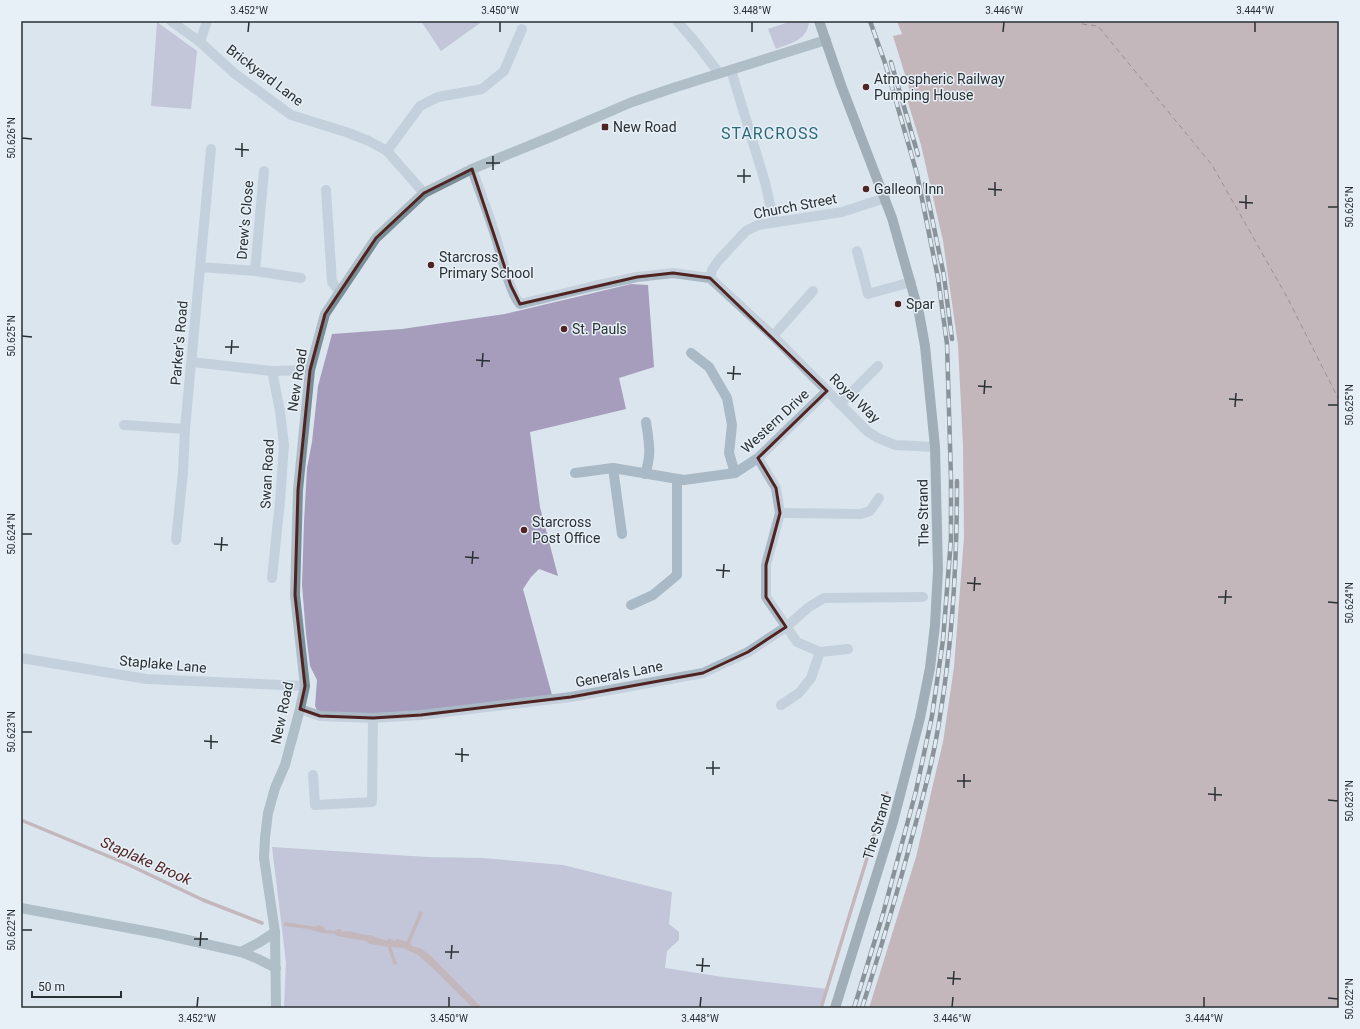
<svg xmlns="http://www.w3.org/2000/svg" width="1360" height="1029" font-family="Roboto,sans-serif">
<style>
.green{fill:#a69dbc}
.water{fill:#a87e7e}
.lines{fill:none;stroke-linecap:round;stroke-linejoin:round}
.stream{stroke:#a87e7e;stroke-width:3.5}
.ferry{stroke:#502422;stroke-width:1;stroke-dasharray:5 4;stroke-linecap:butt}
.street{stroke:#a9b9c5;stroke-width:10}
.secondary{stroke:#7a8e98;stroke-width:10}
.primary{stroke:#5b6c73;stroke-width:10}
.rail-casing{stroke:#283033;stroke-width:4.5}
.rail{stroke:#e7eff7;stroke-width:3;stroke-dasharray:9;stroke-linecap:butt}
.marked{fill:none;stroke:#502422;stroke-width:3;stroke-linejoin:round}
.ticks{fill:none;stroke:#283033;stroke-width:1.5}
.poi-dot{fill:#502422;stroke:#e7eff7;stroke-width:1.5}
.labels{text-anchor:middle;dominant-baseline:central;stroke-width:3;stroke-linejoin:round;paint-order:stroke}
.street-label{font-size:14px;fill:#283033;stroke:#e7eff7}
.poi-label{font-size:14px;fill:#283033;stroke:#e7eff7;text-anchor:start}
.water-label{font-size:15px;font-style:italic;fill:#502422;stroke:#e7eff7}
.quarter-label{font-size:16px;letter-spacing:1px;fill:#2a6879;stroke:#e7eff7}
.neatline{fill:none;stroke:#283033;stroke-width:1.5}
.ticks-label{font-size:10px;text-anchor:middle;fill:#283033}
</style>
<rect width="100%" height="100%" fill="#dbe5ee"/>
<g class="green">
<polygon points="421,21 483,21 441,51"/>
<path d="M792,21H809C808,40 791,43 776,49L768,29Z"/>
<polygon points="157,22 197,51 191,109 151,106"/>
<polygon points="631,284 648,285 654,367 619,378 626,409 530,432 540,507 558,576 539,569 531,577 523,589 552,695 490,706 373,714 318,712 315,706 317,680 310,666 306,634 302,585 304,522 307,468 312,442 318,386 332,334 402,329 505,314"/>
<polygon points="272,847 427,857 483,858 563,865 672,892 669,924 679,932 679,940 667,951 665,968 723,977 828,989 823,1008 284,1008 286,962"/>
</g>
<g class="water">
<polygon points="897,21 1339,21 1339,1008 869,1008 916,857 943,742 954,667 964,537 963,446 958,345 943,241 921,145 906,96 911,94 893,36 902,34"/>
<path d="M284,922L317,927L318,925L324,927L325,930L335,931L338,929H341V932C351,929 361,936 371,935L372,936L387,941L389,938L394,941L397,939L409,942L412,946L420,948L431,956L482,1008H473L435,970L418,955L403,948L390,947L370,944L366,941L337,936L334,933C325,935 316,931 308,929C300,928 292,927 284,926Z"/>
</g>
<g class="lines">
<g class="stream">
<polyline points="21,820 127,864 203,900 262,923"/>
<polyline points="390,943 390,949 395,963"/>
<polyline points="407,945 421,913"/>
<polyline points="821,1008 887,793"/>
</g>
<polyline class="ferry" points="1082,24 1098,26 1212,165 1287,297 1339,400"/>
<g class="street">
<polyline points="171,21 200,42 234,73 291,115 346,132 369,141 387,151 424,193"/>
<polyline points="677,21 696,43 719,73"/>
<polyline points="200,42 207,21"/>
<polyline points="731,70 765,182 774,222"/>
<polyline points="387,151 420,106 438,97 482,89 504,71 522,29"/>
<path d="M472,169C480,192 489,215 496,238C502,256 509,291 520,304L594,286L637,277L673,273L710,278"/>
<polyline points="326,190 332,282 339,291"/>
<polyline points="857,251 868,294 911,282"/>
<polyline points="200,267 255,271 301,278"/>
<polyline points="255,271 264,171"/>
<polyline points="710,278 773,336 867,431 878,438 895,445 935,447"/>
<polyline points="710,278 712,270 718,261 746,231 758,225 842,212 885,198"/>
<polyline points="773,336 813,291"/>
<polyline points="691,353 709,367 727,398 732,425 729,453 735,473"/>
<polyline points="192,362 272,371 310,370"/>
<polyline points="840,404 878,366"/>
<polyline points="124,425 185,429"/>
<polyline points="758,458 776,488 780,513 766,565 766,597 797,642 820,652 811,678 799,693 781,705"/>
<polyline points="613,468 622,534"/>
<polyline points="575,473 613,468 684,480 735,473 758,458 827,391"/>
<path d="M645,474C652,454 649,443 646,422"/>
<polyline points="780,513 861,514 870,511 879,498"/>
<polyline points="176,540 183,472 185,429 211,149"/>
<polyline points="272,578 280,501 284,445 280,411 272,371"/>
<polyline points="631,605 653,595 677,575 677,479"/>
<polyline points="820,652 848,649"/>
<polyline points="21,658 146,679 305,686"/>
<polyline points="300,709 320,716 373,718 421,715 571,697 703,673 748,652 786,627 809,607 824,598 923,597"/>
<polyline points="313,775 315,805 372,802 373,718"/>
</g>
<g class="secondary">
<polyline points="21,908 161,934 241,952 260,942 275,932"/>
<polyline points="241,952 258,959 276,968"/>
<polyline points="276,1008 275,932 264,858 265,838 268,813 275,788 285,765 300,709 305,686 295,595 298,490 310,370 325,314 376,238 424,193 472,169 553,136 632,102 676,87 826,40"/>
</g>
<polyline class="primary" points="819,21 841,85 892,218 919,313 925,346 935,447 938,570 935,625 930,668 920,718 893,822 835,1008"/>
<defs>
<g id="rail">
<polyline points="891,62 918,155"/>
<polyline points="925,184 944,276 952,339"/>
<polyline points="854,1008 883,914 916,791 932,716 943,640 951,539 951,479 947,344 938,278 917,174 885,63 870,21"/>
<path d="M862,1008C880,951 897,894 912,837C923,797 934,757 940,716C953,638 957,560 957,481"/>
</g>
</defs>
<use href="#rail" class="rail-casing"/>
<use href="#rail" class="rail"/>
</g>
<path d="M0 0H1360V1029H0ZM472,169L511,286L520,304L637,277L673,273L710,278L827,391L758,458L776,488L780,513L766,565V597L786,627L748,652L703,673L571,697L421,715L373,718L320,716L300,709L305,686L295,595L298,490L310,370L325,314L376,238L424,193Z" fill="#dbe5ee" fill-opacity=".55" fill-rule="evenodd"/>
<path class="marked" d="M472,169L511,286L520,304L637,277L673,273L710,278L827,391L758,458L776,488L780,513L766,565V597L786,627L748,652L703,673L571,697L421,715L373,718L320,716L300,709L305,686L295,595L298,490L310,370L325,314L376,238L424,193Z"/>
<path class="ticks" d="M248,32L249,22M500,32V22M752,32V22M1003,32L1004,22M1255,32V22M22,138L32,139M235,149L249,150M242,157V143M486,163H500M493,170V156M737,176H751M744,183V169M988,189L1002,190M995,196V182M1239,202L1253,203M1328,207H1338M1246,209V195M22,336L32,337M225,347H239M231,354L232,340M476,360L490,361M482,367L483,353M727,373L741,374M733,380L734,366M978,386L992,387M984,394L985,380M1229,399L1243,400M1328,405H1338M1235,407L1236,393M22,534H32M214,544L228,545M221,551L222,537M465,557L479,558M472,564L473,551M716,570L730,571M723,578L724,564M967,583L981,584M974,591L975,577M1218,597H1232M1328,602L1338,603M1225,604L1226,590M22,732H32M204,741L218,742M211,749V735M455,754L469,755M462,762V748M706,768H720M713,775V761M957,781H971M964,788V774M1208,794L1222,795M1328,800L1338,801M1215,801V787M22,930H32M194,939H208M200,946L201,932M445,952H459M451,959L452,945M696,965L710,966M702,972L703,958M947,978L961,979M953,985L954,971M1328,998L1338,999M197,1007L198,997M449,1007V997M700,1007L701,997M952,1007L953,997M1204,1007V997"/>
<g class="poi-dot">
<circle cx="866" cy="87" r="4"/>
<rect x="601" y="123" width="8" height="8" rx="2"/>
<circle cx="866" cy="189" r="4"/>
<circle cx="431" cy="265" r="4"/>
<circle cx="898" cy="304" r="4"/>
<circle cx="564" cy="329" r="4"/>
<circle cx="524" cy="530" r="4"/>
</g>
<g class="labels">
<g class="street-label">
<text transform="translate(265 75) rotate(37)">Brickyard Lane</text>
<text transform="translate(795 206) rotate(-11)">Church Street</text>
<text transform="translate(245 220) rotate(-85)">Drew's Close</text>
<text transform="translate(179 343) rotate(-85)">Parker's Road</text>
<text transform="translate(297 380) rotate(-81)">New Road</text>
<text transform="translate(855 398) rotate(44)">Royal Way</text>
<text transform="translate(775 421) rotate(-43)">Western Drive</text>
<text transform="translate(267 474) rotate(-87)">Swan Road</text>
<text transform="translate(923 513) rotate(-91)">The Strand</text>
<text transform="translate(163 664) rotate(5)">Staplake Lane</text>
<text transform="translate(619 674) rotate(-11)">Generals Lane</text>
<text transform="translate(282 713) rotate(-78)">New Road</text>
<text transform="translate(877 827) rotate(-73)">The Strand</text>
</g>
<g class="poi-label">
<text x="874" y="79">Atmospheric Railway<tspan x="874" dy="16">Pumping House</tspan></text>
<text x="613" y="127">New Road</text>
<text x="874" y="189">Galleon Inn</text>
<text x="439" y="257">Starcross<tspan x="439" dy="16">Primary School</tspan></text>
<text x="906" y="304">Spar</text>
<text x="572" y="329">St. Pauls</text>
<text x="532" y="522">Starcross<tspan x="532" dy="16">Post Office</tspan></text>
</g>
<g class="water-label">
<text transform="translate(146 861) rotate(24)">Staplake Brook</text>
</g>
<g class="quarter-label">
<text x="770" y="133">STARCROSS</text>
</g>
</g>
<rect width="1360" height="1029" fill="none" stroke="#e7eff7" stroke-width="44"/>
<path d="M32 991v6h89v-6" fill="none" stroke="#283033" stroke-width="2"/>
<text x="38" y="991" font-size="12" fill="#283033" stroke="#e7eff7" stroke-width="3" paint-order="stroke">50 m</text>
<rect x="22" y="22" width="1316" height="985" class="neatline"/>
<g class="ticks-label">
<text x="249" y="14">3.452°W</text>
<text x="500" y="14">3.450°W</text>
<text x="752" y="14">3.448°W</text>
<text x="1004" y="14">3.446°W</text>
<text x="1255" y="14">3.444°W</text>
<text transform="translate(11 138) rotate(-90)" y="4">50.626°N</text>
<text transform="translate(1349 207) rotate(-90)" y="4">50.626°N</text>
<text transform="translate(11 336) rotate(-90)" y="4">50.625°N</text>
<text transform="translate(1349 405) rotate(-90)" y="4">50.625°N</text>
<text transform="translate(11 534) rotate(-90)" y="4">50.624°N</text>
<text transform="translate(1349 603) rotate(-90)" y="4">50.624°N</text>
<text transform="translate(11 732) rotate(-90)" y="4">50.623°N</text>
<text transform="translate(1349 801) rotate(-90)" y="4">50.623°N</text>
<text transform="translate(11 930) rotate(-90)" y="4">50.622°N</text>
<text transform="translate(1349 999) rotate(-90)" y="4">50.622°N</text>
<text x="197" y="1022">3.452°W</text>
<text x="449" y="1022">3.450°W</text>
<text x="700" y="1022">3.448°W</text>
<text x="952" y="1022">3.446°W</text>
<text x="1204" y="1022">3.444°W</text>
</g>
</svg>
